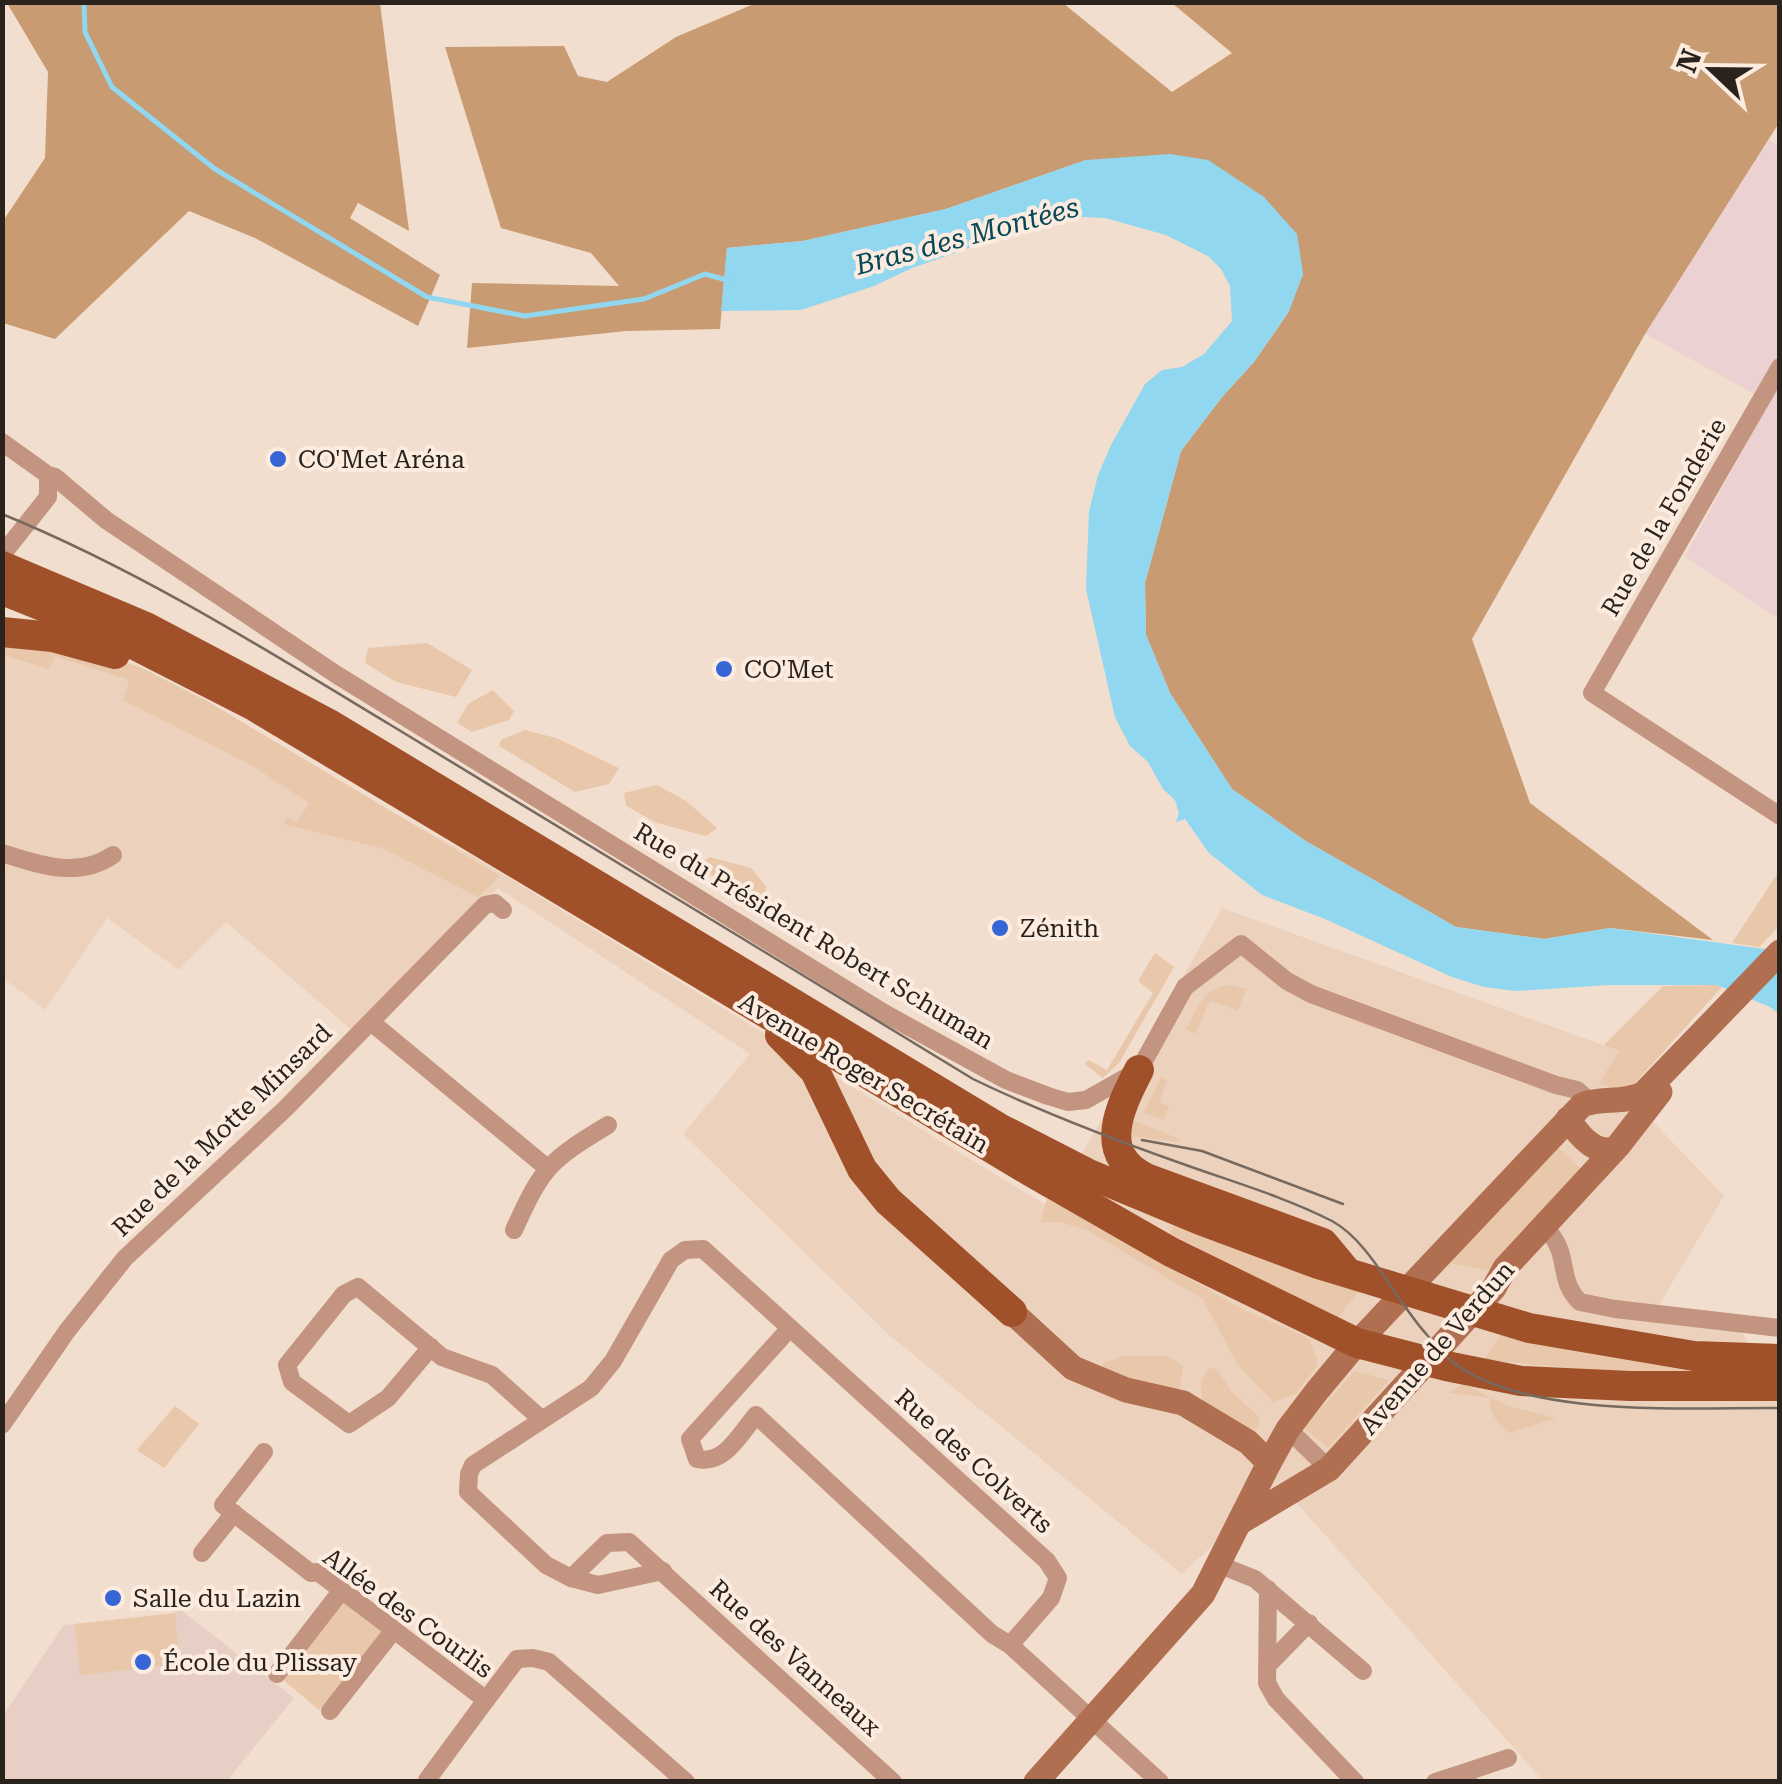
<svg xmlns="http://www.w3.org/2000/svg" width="1782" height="1784" font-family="'Roboto Serif',serif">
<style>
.built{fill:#ecd2bd}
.industrial{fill:#ecd1d3}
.education{fill:#e7cfc6}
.green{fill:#e9c7aa}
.forest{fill:#c99b72}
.water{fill:#90d7ef}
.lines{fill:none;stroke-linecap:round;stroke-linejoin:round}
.stream{stroke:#90d7ef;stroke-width:5}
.street{stroke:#c39581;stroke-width:18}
.secondary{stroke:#b06f50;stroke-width:25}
.primary{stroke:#a1512a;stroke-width:30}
.tram{stroke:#756960;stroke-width:2.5}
.poi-dot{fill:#3865d5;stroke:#fcecdf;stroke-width:4}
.labels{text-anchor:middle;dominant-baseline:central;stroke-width:8;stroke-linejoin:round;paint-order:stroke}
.poi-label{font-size:25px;fill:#2a231d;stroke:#fcecdf;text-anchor:start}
.street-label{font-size:25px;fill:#2a231d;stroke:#fcecdf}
.water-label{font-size:28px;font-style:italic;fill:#074758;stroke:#fcecdf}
</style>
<rect width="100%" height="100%" fill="#f2dece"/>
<polygon class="built" points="2,616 93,652 471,855 1051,1208 1222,908 1620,1051 1618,1085 1724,1196 1656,1310 1737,1325 1779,1390 1779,1781 1543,1781 1279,1483 1182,1574 889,1335 683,1134 750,1054 498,888 353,1031 226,922 179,970 107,918 45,1010 3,978"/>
<polygon class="industrial" points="1769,140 1779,146 1779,619 1685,557 1769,402 1645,334"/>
<polygon class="education" points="172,1603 294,1698 227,1781 3,1782 3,1716 64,1625 174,1614"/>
<g class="green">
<polygon points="2,636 58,641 140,667 207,701 500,876 478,897 382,848 283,824 287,817 297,823 309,803 251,765 123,700 129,680 55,656 49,669 3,655"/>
<polygon points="427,643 472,670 456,697 396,682 365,663 368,648"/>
<polygon points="493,690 514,711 509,720 472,732 457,723 468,704"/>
<polygon points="525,730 556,738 619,768 609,784 575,792 499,746 501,740"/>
<polygon points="657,785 686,801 717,828 706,836 657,823 626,806 624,793"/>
<polygon points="709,857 751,868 766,886 764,897 724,886 700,866"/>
<polygon points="1779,871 1779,927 1759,947 1732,943"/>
<polygon points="1155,953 1174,967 1119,1063 1103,1078 1085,1064 1088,1060 1107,1070 1153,993 1138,981"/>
<path d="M1231,985L1246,989L1238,1011L1212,1001L1208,1004L1196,1034L1186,1029C1197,1009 1205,986 1231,985Z"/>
<polygon points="1717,985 1722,987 1626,1093 1599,1083 1619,1051 1604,1045 1663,986"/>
<polygon points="1161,1077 1167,1080 1159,1103 1169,1106 1164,1120 1143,1113"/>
<polygon points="1127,1118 1180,1139 1179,1142 1123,1135"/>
<polygon points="1556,1145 1583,1171 1490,1271 1450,1263"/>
<polygon points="1047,1199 1246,1311 1302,1335 1309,1340 1318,1362 1317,1366 1296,1394 1273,1402 1237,1364 1203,1299 1085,1229 1059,1222 1040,1222"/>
<polygon points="1176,1222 1359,1291 1336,1320 1169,1233"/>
<polygon points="1501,1333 1773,1370 1658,1376 1484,1360"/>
<path d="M1124,1356H1168L1183,1366L1180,1388C1156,1397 1125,1376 1102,1367L1103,1363Z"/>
<path d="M1210,1368L1217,1369L1231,1391L1260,1418L1257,1428L1248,1429L1204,1404C1200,1390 1199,1378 1210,1368Z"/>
<polygon points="1355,1371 1389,1380 1328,1448 1304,1428"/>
<path d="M1463,1384L1509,1406L1556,1418L1510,1433C1498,1427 1489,1411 1490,1398L1449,1393Z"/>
<polygon points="175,1406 199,1424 164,1468 137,1450"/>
<polygon points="342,1601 382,1633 319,1710 281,1678"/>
<polygon points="175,1613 180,1664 80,1675 75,1624"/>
</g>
<g class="forest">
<polygon points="7,3 380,3 409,231 358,203 350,218 440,275 418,326 255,238 189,211 55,339 3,323 3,221 45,158 48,72"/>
<polygon points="756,3 1063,3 1172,92 1232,53 1172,3 1779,3 1779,123 1645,334 1472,639 1530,803 1713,940 1610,928 1544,939 1456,927 1304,840 1232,789 1170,693 1146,635 1145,583 1181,451 1222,397 1254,362 1288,313 1303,274 1086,160 946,209 803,241 727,248 720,329 626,331 467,348 472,283 619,286 591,253 501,228 445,47 564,46 578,76 607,82 676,37"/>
</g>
<polygon class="water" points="1170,154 1208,160 1264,197 1297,234 1303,274 1289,311 1254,362 1222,397 1181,451 1145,583 1146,635 1170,693 1232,789 1304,840 1456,927 1544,939 1610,928 1779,951 1779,1014 1770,1007 1717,985 1609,985 1515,991 1484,987 1452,977 1325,919 1262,895 1209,853 1185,819 1176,822 1179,813 1175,800 1163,789 1148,762 1130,746 1115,717 1086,589 1089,511 1098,475 1111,445 1145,384 1162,370 1182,367 1204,354 1232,321 1230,286 1221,269 1208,256 1166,235 1105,218 1084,217 1059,219 1009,234 912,268 874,286 801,310 721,311 727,248 803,241 946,209 1086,160"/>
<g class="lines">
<polyline class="stream" points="84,2 85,32 112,87 215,169 427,297 525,316 644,299 705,274 730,281"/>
<g class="street">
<polyline points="1780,367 1592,693 1780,816"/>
<polyline points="2,442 48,475 55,477 106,520 337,675 884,1013 1006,1080 1048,1096 1068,1102 1086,1100 1139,1070 1185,987 1241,944 1287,981 1311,994 1556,1085 1577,1090 1590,1101"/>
<polyline points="2,555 48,497 48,475"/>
<path d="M2,853C40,865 78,879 113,855"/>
<polyline points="371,1022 546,1167"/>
<path d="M1543,1226C1573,1253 1555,1278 1580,1302L1615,1309L1780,1328"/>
<path d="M514,1230C543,1166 549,1161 608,1125"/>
<path d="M790,1328L690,1439L697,1459C725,1465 740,1434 756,1415L992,1634L1010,1645L1160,1782"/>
<polyline points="431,1347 388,1398 349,1424 292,1382 287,1365 344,1294 358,1287 442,1357 492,1375 540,1418"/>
<polyline points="2,1425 67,1331 125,1258 285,1109 485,905 495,903 503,910"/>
<polyline points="1288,1429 1329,1469"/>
<polyline points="264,1452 223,1505 311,1573 318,1572 486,1700 517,1659 533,1658 549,1662 686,1782"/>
<polyline points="202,1553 234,1513"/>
<polyline points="1220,1565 1255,1579 1363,1671"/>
<polyline points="571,1578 598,1585 663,1571"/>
<polyline points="1268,1589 1267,1683 1276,1699 1355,1782"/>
<polyline points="1268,1665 1309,1623"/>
<polyline points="277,1674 342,1590"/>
<polyline points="330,1711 394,1630"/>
<polyline points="1463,1773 1508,1758"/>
<polyline points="427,1780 486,1700"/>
<polyline points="893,1782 629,1542 607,1543 571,1578 546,1565 468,1492 469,1474 473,1465 591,1388 613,1361 671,1260 685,1250 703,1249 1047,1561 1058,1578 1051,1598 1010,1645"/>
<polyline points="1435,1782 1463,1773 1468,1781"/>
</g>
<g class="secondary">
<path d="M1568,1119C1578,1134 1595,1155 1614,1149"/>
<polyline points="1012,1312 1073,1368 1126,1390 1183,1403 1248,1442 1269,1463"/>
<polyline points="1242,1521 1329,1469 1494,1288 1505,1268 1618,1146 1660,1092"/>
<path d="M1036,1782L1203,1594L1269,1463L1288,1429L1317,1391L1357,1343L1582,1105C1601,1097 1623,1104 1643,1094L1780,952"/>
</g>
<g class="primary">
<polyline points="2,566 146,627 331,725 1001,1129 1089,1174 1200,1220 1318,1264 1529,1328 1694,1356 1780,1359"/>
<polyline points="2,590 115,635 254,706 1033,1173 1171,1252 1357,1343 1446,1366 1521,1381 1630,1386 1780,1386"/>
<polyline points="2,632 53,637 115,654"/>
<polyline points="780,1035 815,1071 862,1169 888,1201 1012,1312"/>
<path d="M1139,1070C1120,1107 1096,1154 1146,1178L1323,1243L1347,1272"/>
</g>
<g class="tram">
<path d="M2,514C139,570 263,648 389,724C585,841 778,961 973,1079C1041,1112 1112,1139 1183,1164C1233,1182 1285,1197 1332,1221C1371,1242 1396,1302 1428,1336C1436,1345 1444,1356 1454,1363C1528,1419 1689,1407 1780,1408"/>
<polyline points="1142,1140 1202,1151 1343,1204"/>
</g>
</g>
<g class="poi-dot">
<circle cx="278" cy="459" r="10"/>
<circle cx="724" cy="669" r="10"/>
<circle cx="1000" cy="928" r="10"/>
<circle cx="113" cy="1598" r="10"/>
<circle cx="143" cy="1662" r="10"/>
</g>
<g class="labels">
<g class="poi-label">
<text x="298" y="459">CO'Met Aréna</text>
<text x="744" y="669">CO'Met</text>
<text x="1020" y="928">Zénith</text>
<text x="133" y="1598">Salle du Lazin</text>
<text x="163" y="1662">École du Plissay</text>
</g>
<g class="street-label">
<text transform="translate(1664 517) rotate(-60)">Rue de la Fonderie</text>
<text transform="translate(814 936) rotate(31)">Rue du Président Robert Schuman</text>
<text transform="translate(864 1073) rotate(31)">Avenue Roger Secrétain</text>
<text transform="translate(222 1130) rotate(-44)">Rue de la Motte Minsard</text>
<text transform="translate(1437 1348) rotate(-49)">Avenue de Verdun</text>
<text transform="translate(974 1461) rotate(42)">Rue des Colverts</text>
<text transform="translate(408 1613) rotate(36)">Allée des Courlis</text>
<text transform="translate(795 1658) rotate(42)">Rue des Vanneaux</text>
</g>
<g class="water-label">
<text transform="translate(967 236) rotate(-15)">Bras des Montées</text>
</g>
</g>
<rect width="1782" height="1784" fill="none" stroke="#2a231d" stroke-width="10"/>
<g transform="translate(1712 70) rotate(292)" stroke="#fcecdf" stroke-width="8" paint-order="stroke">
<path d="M0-8L18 38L0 25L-18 38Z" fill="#2a231d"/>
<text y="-15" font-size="28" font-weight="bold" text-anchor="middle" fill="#2a231d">N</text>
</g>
</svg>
